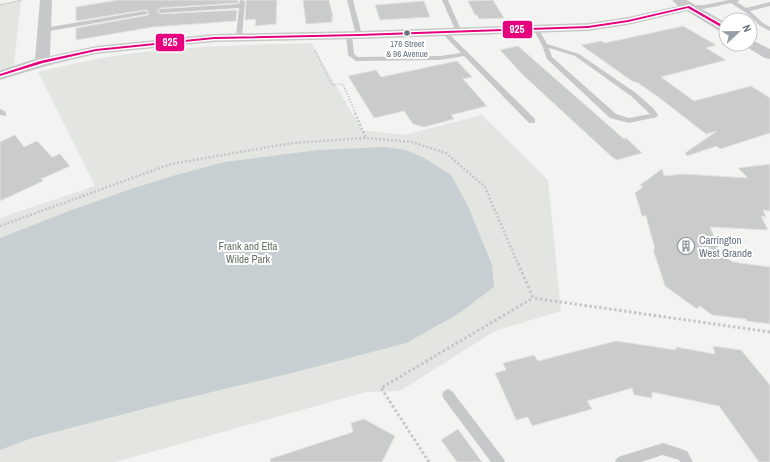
<svg xmlns="http://www.w3.org/2000/svg" width="770" height="462" font-family="'Archivo Narrow',sans-serif">
<style>
.green{fill:#e2e5e0}
.water{fill:#c8cfd2}
.building{fill:#cacbcb;stroke:#e2e2e1}
.lines{fill:none;stroke-linecap:round;stroke-linejoin:round}
.path-far2{stroke:#c5c6c6;stroke-width:1.5;stroke-dasharray:1.5 1.5;stroke-linecap:butt}
.path-far1{stroke:#c5c6c6;stroke-width:2.5;stroke-dasharray:2 2;stroke-linecap:butt}
.path{stroke:#c5c6c6;stroke-width:3;stroke-dasharray:2.5 2.5;stroke-linecap:butt}
.service{fill:#c7c8c9;fill-rule:evenodd}
.tertiary{fill:#c7c8c9;fill-rule:evenodd}
.bus-1-casing{stroke:#fff;stroke-width:3}
.bus-1{fill:#e5007d;fill-rule:evenodd}
.bus-dot{fill:#66737e;stroke:#fff;stroke-width:1.5}
.labels{text-anchor:middle;dominant-baseline:central;stroke-width:4;stroke-linejoin:round;paint-order:stroke}
.far-bus-label{font-size:9px;fill:#66737e;stroke:#fff}
.poi-label{font-size:11px;fill:#66737e;stroke:#fff;text-anchor:start}
.park-label{font-size:11px;fill:#677664;stroke:#fff}
.line-badge{stroke:#fff;stroke-width:1.5}
.badge-label{font-size:11px;text-anchor:middle;font-weight:bold;fill:#fff}
</style>
<rect width="100%" height="100%" fill="#f3f3f1"/>
<g class="green">
<polygon points="21,0 14,65 0,69 0,4"/>
<path d="M311,43L362,130L404,135L482,115L548,180L561,311L495,331L400,391L366,392L115,462H0V218L95,186L38,72C68,65 97,58 128,54C188,46 250,45 311,43Z"/>
</g>
<polygon class="water" points="384,147 406,150 424,158 451,175 468,206 492,265 494,287 458,314 406,343 296,372 174,401 32,438 0,450 0,238 69,211 131,189 172,176 225,162 318,150"/>
<g class="building">
<polygon points="118,0 238,0 238,3 161,8 157,11 161,14 237,10 236,21 153,27 76,40 76,28 148,15 148,11 145,10 76,21 76,7"/>
<polygon points="246,0 277,0 276,24 255,26 256,19 245,20"/>
<polygon points="303,0 329,0 333,17 332,17 332,22 306,24"/>
<polygon points="493,0 504,18 479,19 477,15 475,15 468,1"/>
<polygon points="424,1 430,17 380,20 375,5"/>
<polygon points="683,26 716,45 706,48 726,60 661,77 694,101 751,86 770,98 770,133 720,149 717,146 687,156 685,153 717,131 706,134 657,96 638,83 632,81 581,45 601,41 605,43"/>
<polygon points="518,46 624,139 626,138 642,153 617,160 612,157 523,75 500,50"/>
<polygon points="457,61 472,77 463,79 487,106 451,115 454,119 424,127 413,124 404,111 374,118 348,76 376,70 381,77"/>
<polygon points="15,135 24,147 37,141 52,157 60,154 70,166 41,179 43,181 0,201 0,142"/>
<polygon points="770,164 770,211 763,210 766,217 761,216 768,230 710,227 722,255 733,262 770,267 770,324 747,321 746,319 712,315 700,306 697,309 665,286 653,249 655,249 646,216 642,216 635,193 643,187 640,185 662,169 664,176 683,174 748,178 738,168"/>
<polygon points="616,341 676,350 676,347 715,354 713,346 741,350 770,385 770,462 759,462 719,406 652,392 652,398 634,395 632,388 587,401 592,409 532,426 528,417 516,420 495,373 506,370 503,363 534,355 538,361"/>
<polygon points="364,419 395,436 382,462 271,462 270,459 353,432 351,423"/>
<polygon points="458,429 482,462 457,462 441,440"/>
</g>
<g class="lines">
<g class="path-far2">
<polyline points="0,5 22,0"/>
<polyline points="315,50 332,85 343,84 356,114"/>
</g>
<g class="path-far1">
<polyline points="355,113 366,138"/>
<polyline points="0,226 171,164 292,143 366,138 412,142 446,153 485,187 518,264"/>
</g>
<g class="path">
<polyline points="518,263 533,298 770,332"/>
<polyline points="429,462 381,388 533,298"/>
</g>
<g class="service">
<polygon points="240,0 245,1 242,37 239,39 236,37 239,8 161,13 158,11 161,9 239,4"/>
<polygon points="347,0 353,0 362,35 361,36 356,35"/>
<polygon points="442,0 448,0 462,32 461,33 456,32"/>
<path d="M729,0H740L737,2L746,8L770,2V6L750,11L763,23L770,27V31L759,25L749,15L731,3C720,5 696,13 686,7L689,5H704Z"/>
<polygon points="145,11 147,12 147,14 44,32 41,30 44,28"/>
<path d="M534,28H538L547,44L579,54L636,93L653,108L658,115L657,117L629,123L610,118L547,59L542,45L533,29ZM549,48L575,56L631,96L650,114L629,118L616,114L552,57Z"/>
<polygon points="443,32 447,32 535,119 535,123 529,123 464,56 440,60 356,61 348,55 346,35 349,33 352,35 354,54 358,57 440,56 461,53 443,34"/>
<polygon points="0,109 6,112 6,116 0,115"/>
<polygon points="448,389 452,391 503,458 505,462 491,462 444,399 442,395 444,391"/>
<polygon points="663,443 687,451 693,462 680,462 679,460 663,455 641,462 615,462 617,458 621,456"/>
</g>
<g class="tertiary">
<polygon points="40,0 52,0 50,56 96,46 214,34 359,31 588,23 628,17 678,6 672,0 687,0 726,23 726,33 721,32 687,11 628,25 588,31 359,39 214,42 96,54 46,66 0,80 0,70 35,59"/>
<polygon points="750,39 770,49 770,59 765,58 745,46 744,44 750,44"/>
</g>
<defs>
<polygon id="bus-1" points="689,6 726,27 726,30 688,8 628,22 588,28 359,36 214,39 96,51 43,63 0,76 0,74 40,61 96,49 214,37 359,34 588,26 628,20"/>
</defs>
<use href="#bus-1" class="bus-1-casing"/>
<use href="#bus-1" class="bus-1"/>
</g>
<defs>
<symbol id="building-ring" viewBox="-11 -11 22 22"><circle r="9.5" fill="#fff" stroke="#97a0a6" stroke-width="1.5"/><path d="M-4-6H4V6H1V3H-1V6H-4ZM-2.5-4.3h1.7v1.8h-1.7ZM.8-4.3h1.7v1.8H.8ZM-2.5-1h1.7V.8h-1.7ZM.8-1h1.7V.8H.8Z" fill="#97a0a6"/></symbol>
</defs>
<g fill-rule="evenodd">
<use href="#building-ring" x="676" y="236" width="20" height="20"/>
</g>
<circle class="bus-dot" cx="407" cy="33" r="3.5"/>
<g class="labels">
<g class="far-bus-label">
<text x="407" y="44">176 Street<tspan x="407" dy="10">&amp; 96 Avenue</tspan></text>
</g>
<g class="poi-label">
<text x="699" y="240">Carrington<tspan x="699" dy="13">West Grande</tspan></text>
</g>
<g class="park-label">
<text x="248" y="246">Frank and Etta<tspan x="248" dy="13">Wilde Park</tspan></text>
</g>
</g>
<g class="line-badge">
<rect x="502" y="20" width="31" height="19" rx="4" fill="#e5007d"/>
<rect x="155" y="33" width="30" height="19" rx="4" fill="#e5007d"/>
</g>
<g class="badge-label">
<text x="517" y="33">925</text>
<text x="170" y="46">925</text>
</g>
<g transform="translate(738 32) rotate(68)"><circle r="19" fill="#ffffff" stroke="#c2c7cb"/>
<path d="M0-3L7 15L0 10L-7 15Z" fill="#97a0a6"/>
<text y="-6" font-size="11" font-weight="bold" text-anchor="middle" fill="#66737e">N</text>
</g>
</svg>
